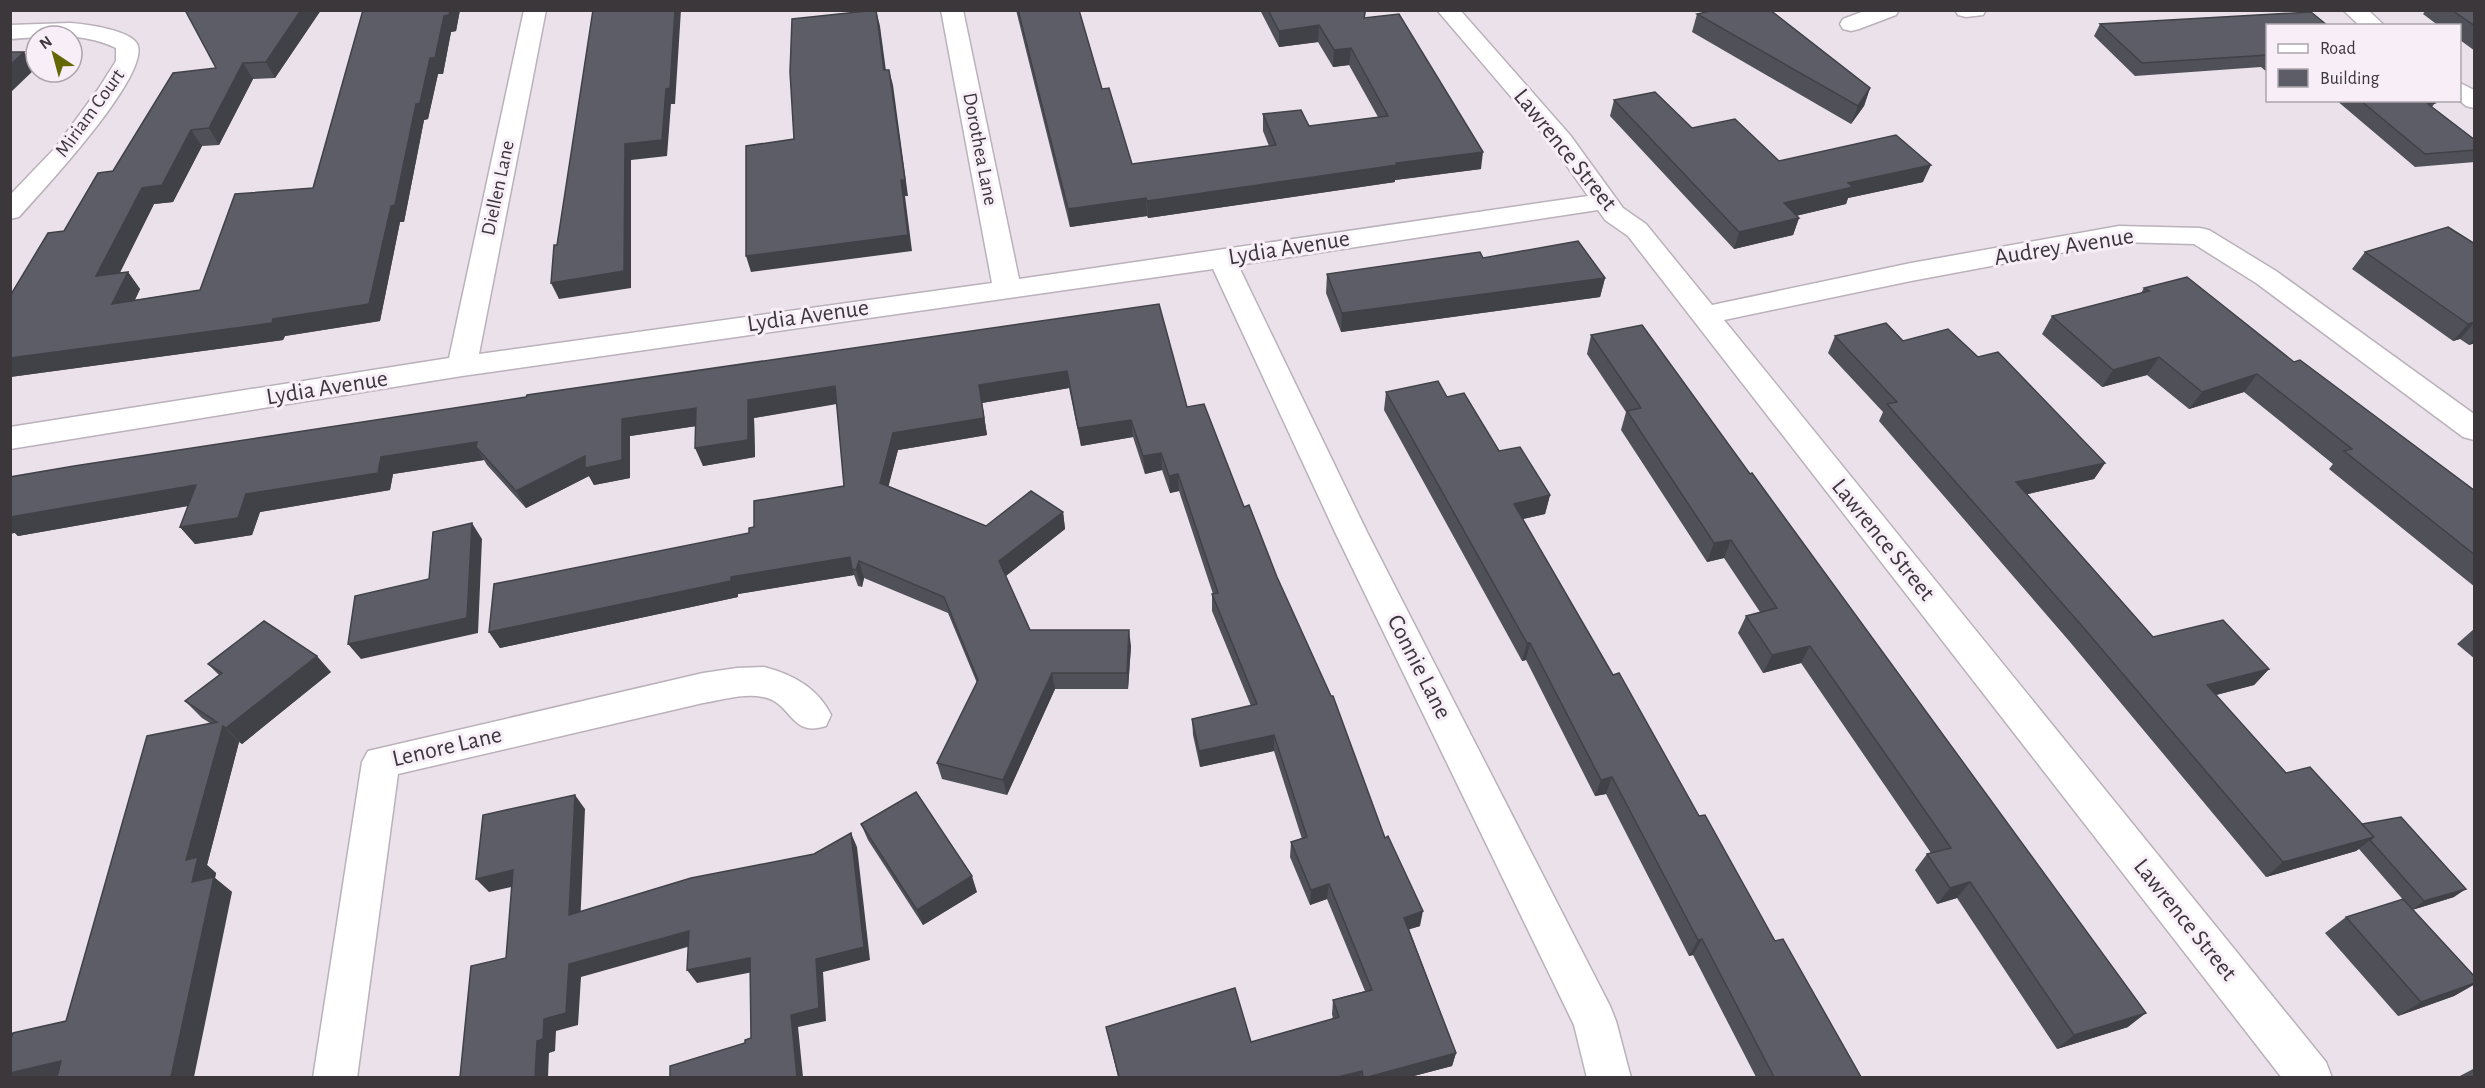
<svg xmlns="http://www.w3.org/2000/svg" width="2485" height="1088" font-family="'Alegreya Sans',sans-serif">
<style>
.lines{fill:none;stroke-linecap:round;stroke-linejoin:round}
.minor-casing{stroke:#bab1ba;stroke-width:3}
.minor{fill:#fff;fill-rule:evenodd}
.wall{fill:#505059}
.shaded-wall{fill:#414148}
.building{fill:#5d5d67;stroke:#414148;stroke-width:1.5}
.labels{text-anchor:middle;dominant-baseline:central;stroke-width:6;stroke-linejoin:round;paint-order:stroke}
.far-street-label{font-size:20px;fill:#3b373b;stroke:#f8eef8}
.street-label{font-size:24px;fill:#3b373b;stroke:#f8eef8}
</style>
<rect width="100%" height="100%" fill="#ebe1eb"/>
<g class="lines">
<defs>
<g id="minor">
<polygon points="524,10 546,10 479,354 992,283 941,10 963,10 1019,279 1588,196 1552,145 1437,10 1460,10 1570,135 1623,208 1646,224 1712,305 1911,263 2119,226 2200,228 2209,230 2276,271 2474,414 2474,440 2463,437 2256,283 2194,244 2119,242 1911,281 1724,320 2326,1062 2332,1078 2282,1078 1628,236 1605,220 1598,210 1238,265 1367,532 1610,1006 1616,1021 1631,1078 1587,1078 1574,1025 1335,532 1213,269 462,376 10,449 10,427 449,358"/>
<polygon points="1867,10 1899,10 1896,15 1859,29 1851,31 1843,29 1840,24 1843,19"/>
<polygon points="1955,10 1986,10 1983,15 1966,17 1958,15"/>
<polygon points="2343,10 2368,10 2385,26 2360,26"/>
<path d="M70,23C84,24 134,30 138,46C147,79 43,190 19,217L10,219V195L56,147L99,88L116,61V48C81,31 46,37 10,39V25Z"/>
<polygon points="2460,83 2474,90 2474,108 2466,106 2459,100"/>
<path d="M764,667C792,674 818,688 831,715L826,726C790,738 792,702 763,697C744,693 722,700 703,703L398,774L357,1078H313L362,762L368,751L703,673L737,668Z"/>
</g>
</defs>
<use href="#minor" class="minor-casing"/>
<use href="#minor" class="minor"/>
</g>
<g class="wall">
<polygon points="321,10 275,78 253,79 219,145 202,146 173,202 154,204 119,273 128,272 140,289 135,300 200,290 313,188 363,10 460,10 456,31 451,32 443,74 438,74 428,119 424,120 404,222 400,222 380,321 285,336 283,340 10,377 64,231 113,171 216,68"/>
<polygon points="1016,10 1079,10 1102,89 1132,164 1269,146 1263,131 1263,114 1309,126 1378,117 1349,65 1333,67 1318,42 1279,47 1260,10 1366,10 1365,18 1481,169 1395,180 1395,182 1148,218 1147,216 1070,227"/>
<polygon points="2426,10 2475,10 2475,51 2460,40 2460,26 2439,26 2423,14"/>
<polygon points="1697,14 1870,88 1864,106 1851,124 1692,32"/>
<polygon points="2100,24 2268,26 2268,73 2261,67 2135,76 2094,36"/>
<polygon points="1614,100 1779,161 1923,182 1848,198 1846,204 1796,216 1799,218 1793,235 1734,249 1610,116"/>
<polygon points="2336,100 2432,100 2435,103 2432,107 2475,140 2475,162 2415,167"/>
<polygon points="2475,244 2475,343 2469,345 2460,339 2453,341 2352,269 2365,252"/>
<polygon points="1483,258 1605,278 1600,297 1341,332 1326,293 1327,274"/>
<polygon points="2144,288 2294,362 2475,491 2475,587 2329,469 2333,464 2244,392 2189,409 2147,375 2102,387 2042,334 2052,316 2141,293"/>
<polygon points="1159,304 1187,407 1244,507 1277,577 1385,838 1420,926 1409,929 1456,1053 1452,1066 1410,1077 1118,1077 1106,1027 1251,1042 1333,1019 1332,1014 1333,1000 1365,991 1327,899 1310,905 1290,857 1291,842 1302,839 1274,751 1200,767 1193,735 1192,719 1251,706 1212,611 1212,594 1213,594 1179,491 1170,493 1162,470 1145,474 1133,437 1081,446 1069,388 982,403 987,435 898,450 888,486 986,526 1063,512 1065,529 1006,576 1030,630 1131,646 1128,689 1055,689 1007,795 942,779 937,763 977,683 948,613 864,578 862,587 858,586 854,575 738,594 738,597 500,648 489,632 749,533 754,527 844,486 837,404 754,418 755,457 703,466 696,426 630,436 630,478 594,485 589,476 526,508 487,465 484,460 393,474 390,490 260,512 252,535 195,544 180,527 188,506 18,536 15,533"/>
<polygon points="1591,335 2128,1027 2057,1049 1957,898 1937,904 1915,870 1927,854 1931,853 1801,663 1763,673 1738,633 1746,616 1760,612 1724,558 1707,562 1621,430 1626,412 1587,354"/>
<polygon points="1835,336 1903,341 1978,357 2105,463 2094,479 2027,494 2153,637 2269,669 2254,685 2216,695 2286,773 2362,824 2454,897 2412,910 2359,849 2356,851 2266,877 2070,642 1879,421 1883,412 1828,353"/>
<polygon points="1386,392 1447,397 1499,451 1550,495 1545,514 1523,519 1613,675 1775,941 1861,1077 1756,1077 1693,955 1689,956 1606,794 1595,796 1526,660 1522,661 1384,410"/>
<polygon points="2475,628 2475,659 2457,644"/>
<polygon points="208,664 331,672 242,744 239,742 207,865 216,873 215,878 232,892 66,1021 210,723 202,718 185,701 219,675"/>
<polygon points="861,824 977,892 923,925 868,840"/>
<polygon points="2346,917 2475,977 2475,984 2454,996 2398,1016 2325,933"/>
<polygon points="2475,1068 2475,1077 2458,1077"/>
</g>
<g class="shaded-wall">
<polygon points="301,10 321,10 275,78 266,62"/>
<polygon points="450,10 460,10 456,31 451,32 443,74 438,74 428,119 424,120 404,222 400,222 380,321 285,336 283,340 10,377 10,358 273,319 391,206 416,104 444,16"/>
<polygon points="675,10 681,10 675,104 671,104 667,156 631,160 631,288 559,299 551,283 625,144"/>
<polygon points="876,10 880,26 888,86 884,70"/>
<polygon points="1319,25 1318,42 1279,47 1279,31"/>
<polygon points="1351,48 1349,65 1333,67 1334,50"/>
<polygon points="24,52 36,68 10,93 10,65"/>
<polygon points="243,63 253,79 219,145 209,128"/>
<polygon points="889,70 893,85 908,196 905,196 912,251 751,272 746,256"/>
<polygon points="1870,88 1864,106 1851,124 1858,106"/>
<polygon points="191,130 202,146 173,202 154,204 110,293 96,276 142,188"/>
<polygon points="1483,152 1481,169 1395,180 1395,182 1148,218 1147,201 1396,163"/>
<polygon points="1931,165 1923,182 1848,198 1846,204 1778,220 1784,203 1848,183"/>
<polygon points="1146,198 1147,216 1070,227 1068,209"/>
<polygon points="1799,218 1793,235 1734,249 1739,232"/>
<polygon points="128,272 140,289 125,320 112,304"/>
<polygon points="1605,278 1600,297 1341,332 1342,313"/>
<polygon points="2475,322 2460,339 2453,341 2468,324"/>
<polygon points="2475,338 2475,343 2469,345"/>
<polygon points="2159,357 2147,375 2102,387 2113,370"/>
<polygon points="1067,371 1069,388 982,403 987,435 898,450 885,500 880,483 893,433 979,385"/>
<polygon points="2257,374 2244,392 2189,409 2202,392"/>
<polygon points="835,386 840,403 754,418 755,457 703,466 695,448 748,400"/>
<polygon points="696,408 703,425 630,436 630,478 594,485 589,476 526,508 516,491 622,419"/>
<polygon points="1131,420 1133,437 1081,446 1078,428"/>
<polygon points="477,442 476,447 484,460 393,474 390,490 260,512 252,535 195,544 180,527 246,494 381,457"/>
<polygon points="1161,453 1162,470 1145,474 1143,456"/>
<polygon points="2105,463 2094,479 2006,499 2016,482"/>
<polygon points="1178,474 1179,491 1170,493 1169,476"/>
<polygon points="196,485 210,502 18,536 15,533 10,534 10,517"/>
<polygon points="1550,495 1545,514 1510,522 1514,504"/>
<polygon points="1063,512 1065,529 1003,578 999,561"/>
<polygon points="472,523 482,539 478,633 361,659 348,644 467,618"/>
<polygon points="1731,540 1724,558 1707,562 1714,543"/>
<polygon points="850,557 854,575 738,594 738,597 500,648 489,632 731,577"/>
<polygon points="859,561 864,578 862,587 856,570"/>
<polygon points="1129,630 1131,646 1128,689 1127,673"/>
<polygon points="1527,643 1530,643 1526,660 1522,661"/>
<polygon points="1810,646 1801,663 1763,673 1772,655"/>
<polygon points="317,656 331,672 242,744 226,728"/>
<polygon points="2269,669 2254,685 2193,701 2207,685"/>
<polygon points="1052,673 1055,689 1007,795 1003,780"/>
<polygon points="223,726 239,742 207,865 216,873 215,878 232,892 194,1077 171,1077 192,882 186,860"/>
<polygon points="1274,735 1274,751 1200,767 1199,751"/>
<polygon points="1612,777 1606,794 1595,796 1601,780"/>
<polygon points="575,795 585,809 580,928 569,915"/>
<polygon points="851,833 857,847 870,960 823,972 826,1021 798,1027 803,1077 797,1077 791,1015 816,959"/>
<polygon points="2374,837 2356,851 2266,877 2283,862"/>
<polygon points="513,870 524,884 489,892 476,879"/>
<polygon points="972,876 977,892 923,925 917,910"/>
<polygon points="1970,882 1957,898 1937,904 1950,888"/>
<polygon points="1329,884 1327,899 1310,905 1311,890"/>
<polygon points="2466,889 2454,897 2412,910 2424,901"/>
<polygon points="1423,911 1420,926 1401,932 1404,918"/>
<polygon points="689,931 698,944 581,977 578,1025 556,1031 555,1051 549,1053 548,1077 535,1077 537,1041 544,1019 569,964"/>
<polygon points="1702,939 1693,955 1689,956 1698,940"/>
<polygon points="750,958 758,971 697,983 687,970"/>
<polygon points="2475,983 2475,984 2454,996 2398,1016 2421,1002"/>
<polygon points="2146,1013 2128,1027 2057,1049 2074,1035"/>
<polygon points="1456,1053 1452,1066 1410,1077 1368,1077"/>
<polygon points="61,1061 70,1077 10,1077 10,1073"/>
<polygon points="1362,1071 1360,1077 1338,1077"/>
</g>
<g class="building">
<polygon points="185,10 301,10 266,62 243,63 209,128 191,130 162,185 142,188 96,276 128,272 112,304 200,290 235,194 313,188 363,10 450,10 449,15 444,16 435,58 430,58 420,103 416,104 395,205 391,206 369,304 273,319 272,323 10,358 10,296 48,233 64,231 98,173 113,171 173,73 216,68"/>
<polygon points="593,10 675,10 670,88 666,89 662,140 625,144 624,271 551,283 554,245 557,245"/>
<polygon points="876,10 884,70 889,70 905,180 901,180 908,235 746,256 746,146 794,139 790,72 792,19"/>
<polygon points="1018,10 1079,10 1102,89 1109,88 1132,164 1276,145 1263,114 1301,110 1309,126 1388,116 1351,48 1334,50 1319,25 1279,31 1268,10 1365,10 1364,18 1399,14 1483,152 1396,163 1397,165 1147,201 1146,198 1068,209"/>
<polygon points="1715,10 1770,10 1870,88 1858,106 1697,14"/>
<polygon points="2452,10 2475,10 2475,26"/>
<polygon points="2311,12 2328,26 2268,26 2268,55 2142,63 2100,24"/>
<polygon points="10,52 24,52 10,65"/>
<polygon points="1655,92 1692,128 1735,119 1779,161 1896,135 1931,165 1848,183 1853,187 1784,203 1799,218 1739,232 1614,100"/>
<polygon points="2360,100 2432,100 2435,103 2428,104 2475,140 2475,150 2425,154"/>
<polygon points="2448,227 2475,244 2475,322 2468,324 2365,252"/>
<polygon points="1578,241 1605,278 1342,313 1327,274 1480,252 1483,258"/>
<polygon points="2187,277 2294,362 2300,360 2475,491 2475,555 2344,451 2352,449 2257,374 2202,392 2159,357 2113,370 2052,316 2149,291 2144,288"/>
<polygon points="1159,304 1187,407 1204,404 1244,507 1249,505 1277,577 1331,696 1333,696 1385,838 1388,836 1423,911 1404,918 1456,1053 1368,1077 1363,1077 1362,1071 1338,1077 1119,1077 1106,1027 1235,988 1251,1042 1339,1017 1333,1000 1372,990 1329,884 1311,890 1291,842 1307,837 1274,735 1199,751 1192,719 1257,704 1212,594 1218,593 1178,474 1169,476 1161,453 1143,456 1131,420 1078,428 1067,371 979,385 984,418 893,433 880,483 986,526 1031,491 1063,512 999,561 1030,630 1129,630 1127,673 1052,673 1003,780 937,763 978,680 944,597 859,561 856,570 852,569 850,557 731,577 731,581 489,632 494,584 749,533 749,528 754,527 754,501 844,486 835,386 748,400 748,440 695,448 696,408 622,419 622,460 585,468 585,456 516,491 476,447 477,442 381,457 378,473 246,494 238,518 180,527 196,485 10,517 10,477 74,466 526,397 527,395"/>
<polygon points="1886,323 1903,341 1948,329 1978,357 1998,352 2105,463 2016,482 2153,637 2223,620 2269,669 2207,685 2286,773 2310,767 2374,837 2283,862 2082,626 1887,404 1897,402 1835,336"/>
<polygon points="1642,325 1750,474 1752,473 2146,1013 2074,1035 1970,882 1950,888 1927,854 1951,848 1810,646 1772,655 1746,616 1777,608 1731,540 1714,543 1627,411 1641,408 1591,335"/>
<polygon points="1438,381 1447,397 1464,393 1499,451 1520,447 1550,495 1514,504 1613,675 1619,673 1699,816 1705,815 1775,941 1783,939 1861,1077 1774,1077 1702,939 1698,940 1612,777 1601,780 1530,643 1527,643 1386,392"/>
<polygon points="472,523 467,618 348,644 355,596 429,579 433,532"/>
<polygon points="264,621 317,656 226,728 223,726 186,860 198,857 192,882 214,877 171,1077 57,1077 61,1061 10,1073 10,1041 13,1033 66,1021 147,736 217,722 185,701 222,673 208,664"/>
<polygon points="916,792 972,876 917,910 861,824"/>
<polygon points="575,795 569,915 691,878 814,854 851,833 864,947 816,959 819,1008 791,1015 797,1077 670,1077 670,1066 745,1043 745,1040 751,1038 750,958 687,970 689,931 569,964 566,1013 544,1019 543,1039 537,1041 535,1077 460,1077 471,966 506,958 513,870 476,879 483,815"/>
<polygon points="2401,817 2466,889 2424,901 2370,840 2374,837 2362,824"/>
<polygon points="2403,899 2475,977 2475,983 2421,1002 2346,917"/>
</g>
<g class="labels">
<g class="far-street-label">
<text transform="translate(90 113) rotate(-54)">Miriam Court</text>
<text transform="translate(980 149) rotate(79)">Dorothea Lane</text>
<text transform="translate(498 188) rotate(-78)">Diellen Lane</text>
</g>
<g class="street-label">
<text transform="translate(1565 150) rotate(51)">Lawrence Street</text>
<text transform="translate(2064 247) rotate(-9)">Audrey Avenue</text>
<text transform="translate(1289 248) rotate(-9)">Lydia Avenue</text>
<text transform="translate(808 316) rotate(-8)">Lydia Avenue</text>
<text transform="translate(327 388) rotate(-9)">Lydia Avenue</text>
<text transform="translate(1883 540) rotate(51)">Lawrence Street</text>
<text transform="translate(1419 667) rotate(63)">Connie Lane</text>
<text transform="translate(447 747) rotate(-13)">Lenore Lane</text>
<text transform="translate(2185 920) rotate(51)">Lawrence Street</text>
</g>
</g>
<rect width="2485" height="1088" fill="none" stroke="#3b373b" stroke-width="24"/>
<rect x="2266" y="24" width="195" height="78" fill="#f8eef8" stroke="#aca5ac" stroke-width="1.5"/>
<rect x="2278" y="44" width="30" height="9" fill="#ffffff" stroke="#aca5ac" stroke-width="1.5"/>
<text x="2320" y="54" font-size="18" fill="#3b373b">Road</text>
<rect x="2278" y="69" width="30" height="18" fill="#5d5d67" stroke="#aca5ac" stroke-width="1.5"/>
<text x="2320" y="84" font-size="18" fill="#3b373b">Building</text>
<g transform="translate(54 54) rotate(324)"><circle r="28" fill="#f8eef8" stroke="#aca5ac" stroke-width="1.5"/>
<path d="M0-4.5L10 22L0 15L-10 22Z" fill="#656703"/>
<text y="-9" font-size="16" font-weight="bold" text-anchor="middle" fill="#3b373b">N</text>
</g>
</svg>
